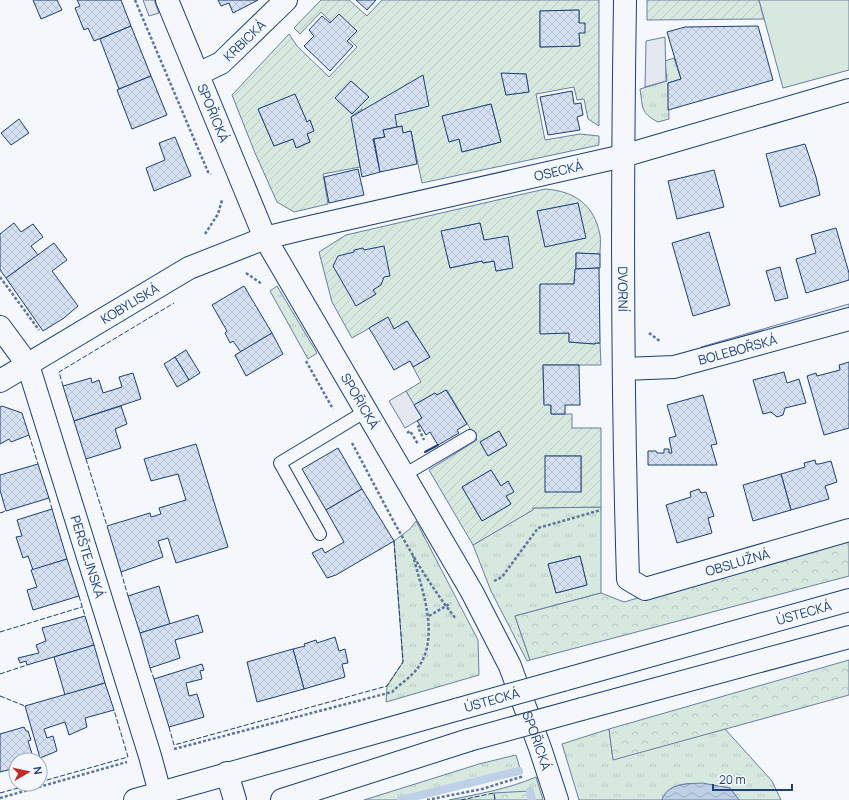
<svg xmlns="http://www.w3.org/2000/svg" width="849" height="800" font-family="Manrope,sans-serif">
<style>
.grass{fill:url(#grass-tufts);stroke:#687fa3;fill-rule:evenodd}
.forest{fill:url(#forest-crowns);stroke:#687fa3}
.garden{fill:url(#garden-furrows);stroke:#687fa3;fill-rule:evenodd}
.pitch{fill:#d7e8df;stroke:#687fa3}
.parking{fill:#e3e8f0;stroke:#687fa3}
.water{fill:url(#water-waves);stroke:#687fa3}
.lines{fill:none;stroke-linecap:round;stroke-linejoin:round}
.stream{stroke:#bed0e5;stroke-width:8}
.building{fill:url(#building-cross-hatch);stroke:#1d3f73}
.service-casing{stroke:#1d3f73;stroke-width:14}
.minor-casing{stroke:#1d3f73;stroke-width:24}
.tertiary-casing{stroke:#1d3f73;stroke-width:24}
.secondary-casing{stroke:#1d3f73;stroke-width:24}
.path{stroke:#5e769c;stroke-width:2.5;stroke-dasharray:3 2;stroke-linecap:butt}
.service{stroke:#f4f7fb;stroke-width:12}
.minor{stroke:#f4f7fb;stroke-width:22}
.tertiary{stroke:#f4f7fb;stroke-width:22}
.secondary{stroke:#f4f7fb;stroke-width:22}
.secondary-bridge-casing{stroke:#1d3f73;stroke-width:24;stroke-linecap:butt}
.secondary-bridge{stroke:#f4f7fb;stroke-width:22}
.fence{stroke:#1d3f73;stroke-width:1;stroke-dasharray:5 2;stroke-linecap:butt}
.wall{stroke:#1d3f73;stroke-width:2}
.labels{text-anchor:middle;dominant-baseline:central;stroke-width:3;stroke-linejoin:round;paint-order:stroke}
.street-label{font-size:13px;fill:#1d3f73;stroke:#f4f7fb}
</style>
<defs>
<pattern id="grass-tufts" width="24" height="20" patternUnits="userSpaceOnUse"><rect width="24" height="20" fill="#d7e8df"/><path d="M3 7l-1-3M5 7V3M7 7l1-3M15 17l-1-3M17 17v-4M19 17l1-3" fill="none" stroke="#b8c8c3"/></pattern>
<pattern id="forest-crowns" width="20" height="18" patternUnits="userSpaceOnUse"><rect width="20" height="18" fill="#d7e8df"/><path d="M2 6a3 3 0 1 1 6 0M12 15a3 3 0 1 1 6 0" fill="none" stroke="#b8c8c3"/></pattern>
<pattern id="garden-furrows" width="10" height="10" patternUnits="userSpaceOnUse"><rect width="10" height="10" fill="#d7e8df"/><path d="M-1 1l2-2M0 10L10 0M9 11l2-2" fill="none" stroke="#b8c8c3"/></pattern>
<pattern id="water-waves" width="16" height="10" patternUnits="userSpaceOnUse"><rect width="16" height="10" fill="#bed0e5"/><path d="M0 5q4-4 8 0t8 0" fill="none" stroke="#9aaabe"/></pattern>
<pattern id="building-cross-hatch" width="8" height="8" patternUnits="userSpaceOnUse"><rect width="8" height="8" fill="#d5e0f0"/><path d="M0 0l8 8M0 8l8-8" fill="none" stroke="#b6c1d1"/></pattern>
</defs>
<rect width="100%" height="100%" fill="#f4f7fb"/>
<g class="grass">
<path d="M674,58L681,79L668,83L669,119L658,122C640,113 643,107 640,89L667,81L665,61Z"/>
<polygon points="277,286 317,353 308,359 270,291"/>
<path d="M601,507V593L515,616L530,660L527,661L491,591L473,545L532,510V508ZM580,556L587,585L556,593L548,564Z"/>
<polygon points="416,521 478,640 479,675 386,702 387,686 403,662 394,541 410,529"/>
<path d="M609,729L613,759L725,729L772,781L781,800H739L730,788C711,785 670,775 662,800H579L562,744Z"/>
<polygon points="516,755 521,772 409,800 364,800 479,764"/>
<path d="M536,777L543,800H449C478,794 508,789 536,777Z"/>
</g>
<g class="forest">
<polygon points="849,536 849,576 530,660 515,616 601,593 624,602"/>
<polygon points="849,660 849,695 613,760 609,729"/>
<polygon points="530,791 532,800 495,800 494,793"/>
</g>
<g class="garden">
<path d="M321,0H349L367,16L382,0H599V126L588,119L584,99L577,100L574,87L536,94L545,140L580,134L599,136V145L422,183L411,131L403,133L402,126L384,130L385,137L373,139L368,134L362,109L352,116L360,167L323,174L328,204L294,212L277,202L255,153L232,95L289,34L297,46L329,77L357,47L321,12L300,34L294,28ZM579,10V46L540,47V11ZM502,74H526L529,92L506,95ZM351,81L369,97L352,114L335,98ZM295,95L307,122L310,120L314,131L307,134L310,142L297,148L293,139L274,146L258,109ZM491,104L501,142L462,152L459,139L449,142L443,116Z"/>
<polygon points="647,0 759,0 764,19 647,20"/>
<path d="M545,189C574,191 594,204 600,235C601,241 600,248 600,254L576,253V269H575L574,284L540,285V333H569V342L594,344L595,343H600L601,365H543L544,404L551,405V414H572V428H601V507L533,508V510L473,545L429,470L477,440L447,390L437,395L435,393L414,405L406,391L421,382L413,367L430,357L407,321L394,329L387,318L352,338L332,302L319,252L346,235ZM578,203L585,238L545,246L538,211ZM480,223L484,240L512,268L496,271L494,261L483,263L482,261L450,268L442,231ZM499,431L507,445L488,456L480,442ZM545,456H581V492ZM491,470L501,486L508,481L506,496L511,504L482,521L462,487Z"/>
</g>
<polygon class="pitch" points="759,0 849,0 849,70 783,88"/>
<g class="parking">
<polygon points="143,0 154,0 159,13 149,16"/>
<polygon points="665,37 666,81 645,87 646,41"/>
<polygon points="849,304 849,317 704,359 701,347"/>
<polygon points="406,391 422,418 405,428 389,401"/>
</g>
<path class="water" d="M702,783L730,788L739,800H662C667,783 688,784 702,783Z"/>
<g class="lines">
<g class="stream">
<polyline points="530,791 532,800"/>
<polyline points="401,800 519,771"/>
</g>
</g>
<g class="building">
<polygon points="33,0 57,0 62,10 41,19"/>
<polygon points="77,0 121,0 131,26 94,41 88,28 84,30 75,8 80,6"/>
<polygon points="218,0 258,0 233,13 229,3 221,6"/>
<polygon points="356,0 376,0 367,10"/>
<polygon points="579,10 579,23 585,23 585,33 579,33 580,46 540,47 540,11"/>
<polygon points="339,14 357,31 347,41 353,46 330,71 304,46 314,36 309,30 322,16 330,23"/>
<polygon points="131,26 151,76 119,89 100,39"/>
<polygon points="758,26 773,80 668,110 668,83 681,79 667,32 685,27"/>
<polygon points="501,73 526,74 529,92 506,95"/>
<polygon points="423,75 429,106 395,115 397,127 383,130 385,137 373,139 380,172 362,177 351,117"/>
<polygon points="151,76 167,115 132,129 117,90"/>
<polygon points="351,81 369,97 352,114 335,98"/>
<polygon points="572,91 574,104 581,103 583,115 577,117 580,130 548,135 540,97"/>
<polygon points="295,94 307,122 310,120 314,131 307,134 310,142 296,148 293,139 274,146 258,109"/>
<polygon points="491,104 501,142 462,152 459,139 449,142 442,116"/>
<polygon points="19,119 29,133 11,145 1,133"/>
<polygon points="402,126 403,133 411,131 417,164 380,172 374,139 385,137 383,130"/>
<polygon points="175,137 191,176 154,191 146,168 165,160 159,143"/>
<polygon points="805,144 816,177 820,195 780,207 766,154"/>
<polygon points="358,169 364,195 329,203 324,177"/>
<polygon points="714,170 724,207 677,219 668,181"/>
<polygon points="578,203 586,238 545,247 537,211"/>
<polygon points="14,223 21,232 33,224 43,237 31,246 38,255 6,278 0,270 0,234"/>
<polygon points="480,223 484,240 508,236 513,268 496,271 494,261 483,263 482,261 450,268 441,231"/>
<polygon points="836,228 849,273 849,280 806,293 796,259 816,253 811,235"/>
<polygon points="709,232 730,305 693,316 672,243"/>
<polygon points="54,243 67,260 52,271 78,306 64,318 43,331 6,278"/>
<polygon points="384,246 390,276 384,277 381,285 373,290 376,294 356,306 333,266 338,256 354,252 354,250 363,248 364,250"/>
<polygon points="576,253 600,254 600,268 576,269"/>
<polygon points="780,267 788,298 775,301 766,271"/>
<polygon points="599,268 600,343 595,343 595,344 569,342 569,333 540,334 540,284 574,284 575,269"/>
<polygon points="244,286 272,333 241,352 233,341 230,343 225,333 227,331 212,305"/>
<polygon points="388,317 394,329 407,321 430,357 413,367 410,361 394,370 369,328"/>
<polygon points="272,333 283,354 246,376 235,355"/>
<polygon points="186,350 200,373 189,380 175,357"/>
<polygon points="175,357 189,380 177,387 164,364"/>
<polygon points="849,362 849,428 824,435 807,376 816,373 817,376 840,370 839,365"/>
<polygon points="543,365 579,365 580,405 565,405 565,414 551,414 551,405 544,405"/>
<polygon points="784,372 787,383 799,379 806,403 785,408 783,415 777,417 771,412 763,414 753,380"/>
<polygon points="133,373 141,399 74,421 63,386 91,378 92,383 99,380 103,393 122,387 119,377"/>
<polygon points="446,390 467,424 457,430 459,433 438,445 430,432 426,435 420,425 417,421 422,418 414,405 435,393 437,395"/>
<polygon points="703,395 717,444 711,445 717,465 648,465 648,451 656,451 657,453 664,453 664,449 669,449 669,453 672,453 669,438 676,436 667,405"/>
<polygon points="2,406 22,413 29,435 11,442 9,439 0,444 0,407"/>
<polygon points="121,406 127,424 115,429 121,448 86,459 74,421"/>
<polygon points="499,431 507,445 488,456 480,442"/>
<polygon points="196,444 228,547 176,563 168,538 158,541 163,557 121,572 107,526 150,513 151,517 161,514 159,508 186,500 178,474 151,481 144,459"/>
<polygon points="338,448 362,489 326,510 302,469"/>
<rect x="545" y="456" width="36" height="36"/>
<polygon points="815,460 816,464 819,464 831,461 837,482 825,486 829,499 791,510 781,474 805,467 804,463"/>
<polygon points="38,464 49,498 6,511 0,490 0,475"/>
<polygon points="491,470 501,486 508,481 514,492 506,496 511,504 482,521 462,487"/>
<polygon points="781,474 791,510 753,521 743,485"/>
<polygon points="362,489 394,541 336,575 327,578 312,553 322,548 325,553 344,542 326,510"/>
<polygon points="699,489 701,493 706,492 714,516 708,518 712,533 677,543 666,505 691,497 690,492"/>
<polygon points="52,509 67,559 33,570 28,556 23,558 16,537 22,536 17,520"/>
<polygon points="580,556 587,585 556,593 548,564"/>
<polygon points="67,559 79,596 33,610 27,590 37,587 31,570"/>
<polygon points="159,586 170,624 140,633 128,596"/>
<polygon points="198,615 203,632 175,640 180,658 150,668 140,633"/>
<polygon points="85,616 94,645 27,665 26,661 20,663 18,658 39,653 36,645 46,641 42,628"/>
<polygon points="335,637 339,651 345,649 348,663 342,664 345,677 304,689 293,649 305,646 304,644 316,640 317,643"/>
<polygon points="94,645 105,683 65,695 54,657"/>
<polygon points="293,649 304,689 257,702 247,662"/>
<polygon points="202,664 204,670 200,671 202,679 186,683 189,696 197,694 204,717 169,727 154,679"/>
<polygon points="105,683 114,710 85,718 87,727 69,735 65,722 44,729 47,738 53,736 57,751 40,758 25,706"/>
<polygon points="24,727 26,731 28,731 31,740 28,741 34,760 16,760 16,768 0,772 0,734"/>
</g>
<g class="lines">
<defs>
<g id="service">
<polyline points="404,475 470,436"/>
<polyline points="320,534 280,463 366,411"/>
</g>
<g id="minor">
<path id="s1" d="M625,0C622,193 622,386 628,579L645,589L849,530"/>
<path id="s2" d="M198,74L221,63L286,0"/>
<path id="s3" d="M0,327L28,365L150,756L160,793"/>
<path id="s4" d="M624,369L674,367L849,319"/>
<path id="s5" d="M0,381L189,268L265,238L306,228L623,156L849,90"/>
<polyline points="227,773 235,800"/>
</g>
<g id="tertiary">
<path id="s6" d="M167,0L265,238L472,592L510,666L540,748L557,800"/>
</g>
<g id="secondary">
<path id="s7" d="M563,680L849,600"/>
<polyline points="582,709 849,637"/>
<polyline points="135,800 459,709"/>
<polyline points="282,800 469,740"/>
</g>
</defs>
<use href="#service" class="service-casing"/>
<use href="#minor" class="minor-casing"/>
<use href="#tertiary" class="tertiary-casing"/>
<use href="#secondary" class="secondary-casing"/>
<g class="path">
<polyline points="135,0 208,172 211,174"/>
<polyline points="205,234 218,214 222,200"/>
<polyline points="246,273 262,284"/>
<polyline points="0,277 39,330"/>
<polyline points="649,333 661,342"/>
<polyline points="306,361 333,409"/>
<polyline points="420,425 418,427 424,440"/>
<polyline points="407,433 410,431 418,444"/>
<path d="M352,443C384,502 414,566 456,619"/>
<polyline points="494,581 502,577 538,528 601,510"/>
<polyline points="429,616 451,603"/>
<path d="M174,749L392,692C400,684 411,677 417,669C441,638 422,590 413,556"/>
<polyline points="0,798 127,762"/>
<polyline points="427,800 482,789 524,776"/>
</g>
<use href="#service" class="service"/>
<use href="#minor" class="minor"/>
<use href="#tertiary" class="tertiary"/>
<use href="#secondary" class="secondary"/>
<defs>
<g id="secondary-bridge">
<path id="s8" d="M459,709L563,680"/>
<polyline points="469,740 582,709"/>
</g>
</defs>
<use href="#secondary-bridge" class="secondary-bridge-casing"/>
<use href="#secondary-bridge" class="secondary-bridge"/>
<g class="fence">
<polyline points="63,386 59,372 174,303"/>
<polyline points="29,435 38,464"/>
<polyline points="86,459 107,526"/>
<polyline points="49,498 52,509"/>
<polyline points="0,513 6,511"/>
<polyline points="121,572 128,596"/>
<polyline points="79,596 85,616"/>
<polyline points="0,632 82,607"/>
<polyline points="150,668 154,679"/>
<polyline points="0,674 27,665"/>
<polyline points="0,696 25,706"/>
<polyline points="169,727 174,745 387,686 403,662 394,541"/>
<polyline points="40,782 128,757 114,710"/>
<polyline points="0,793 33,784"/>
<polyline points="461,800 494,793 495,800"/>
</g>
<polyline class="wall" points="425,452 438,445"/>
</g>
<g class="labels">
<g class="street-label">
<text stroke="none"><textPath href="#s2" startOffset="58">KRBICKÁ</textPath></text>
<text stroke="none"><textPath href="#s6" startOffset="122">SPOŘICKÁ</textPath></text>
<text stroke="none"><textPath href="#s5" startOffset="603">OSECKÁ</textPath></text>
<text stroke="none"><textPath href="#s1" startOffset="289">DVORNÍ</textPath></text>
<text stroke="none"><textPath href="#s5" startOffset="151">KOBYLISKÁ</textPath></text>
<text stroke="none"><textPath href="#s4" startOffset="116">BOLEBOŘSKÁ</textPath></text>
<text stroke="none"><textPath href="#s6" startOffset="446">SPOŘICKÁ</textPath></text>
<text stroke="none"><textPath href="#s3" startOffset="248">PERŠTEJNSKÁ</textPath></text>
<text stroke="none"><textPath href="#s1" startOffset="695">OBSLUŽNÁ</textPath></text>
<text stroke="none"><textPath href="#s7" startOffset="250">ÚSTECKÁ</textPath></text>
<text stroke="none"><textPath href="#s8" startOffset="34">ÚSTECKÁ</textPath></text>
<text stroke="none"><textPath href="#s6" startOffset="830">SPOŘICKÁ</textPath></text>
</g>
</g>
<g transform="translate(28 772) rotate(81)"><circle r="19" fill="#f4f7fb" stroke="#9eadc5"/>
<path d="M0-3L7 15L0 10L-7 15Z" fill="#c62828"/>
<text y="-6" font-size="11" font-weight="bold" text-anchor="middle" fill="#1d3f73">N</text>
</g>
<path d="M713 784v6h79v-6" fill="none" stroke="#1d3f73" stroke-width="2"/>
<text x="719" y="784" font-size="12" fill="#1d3f73" stroke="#f4f7fb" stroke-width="3" paint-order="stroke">20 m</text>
</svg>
